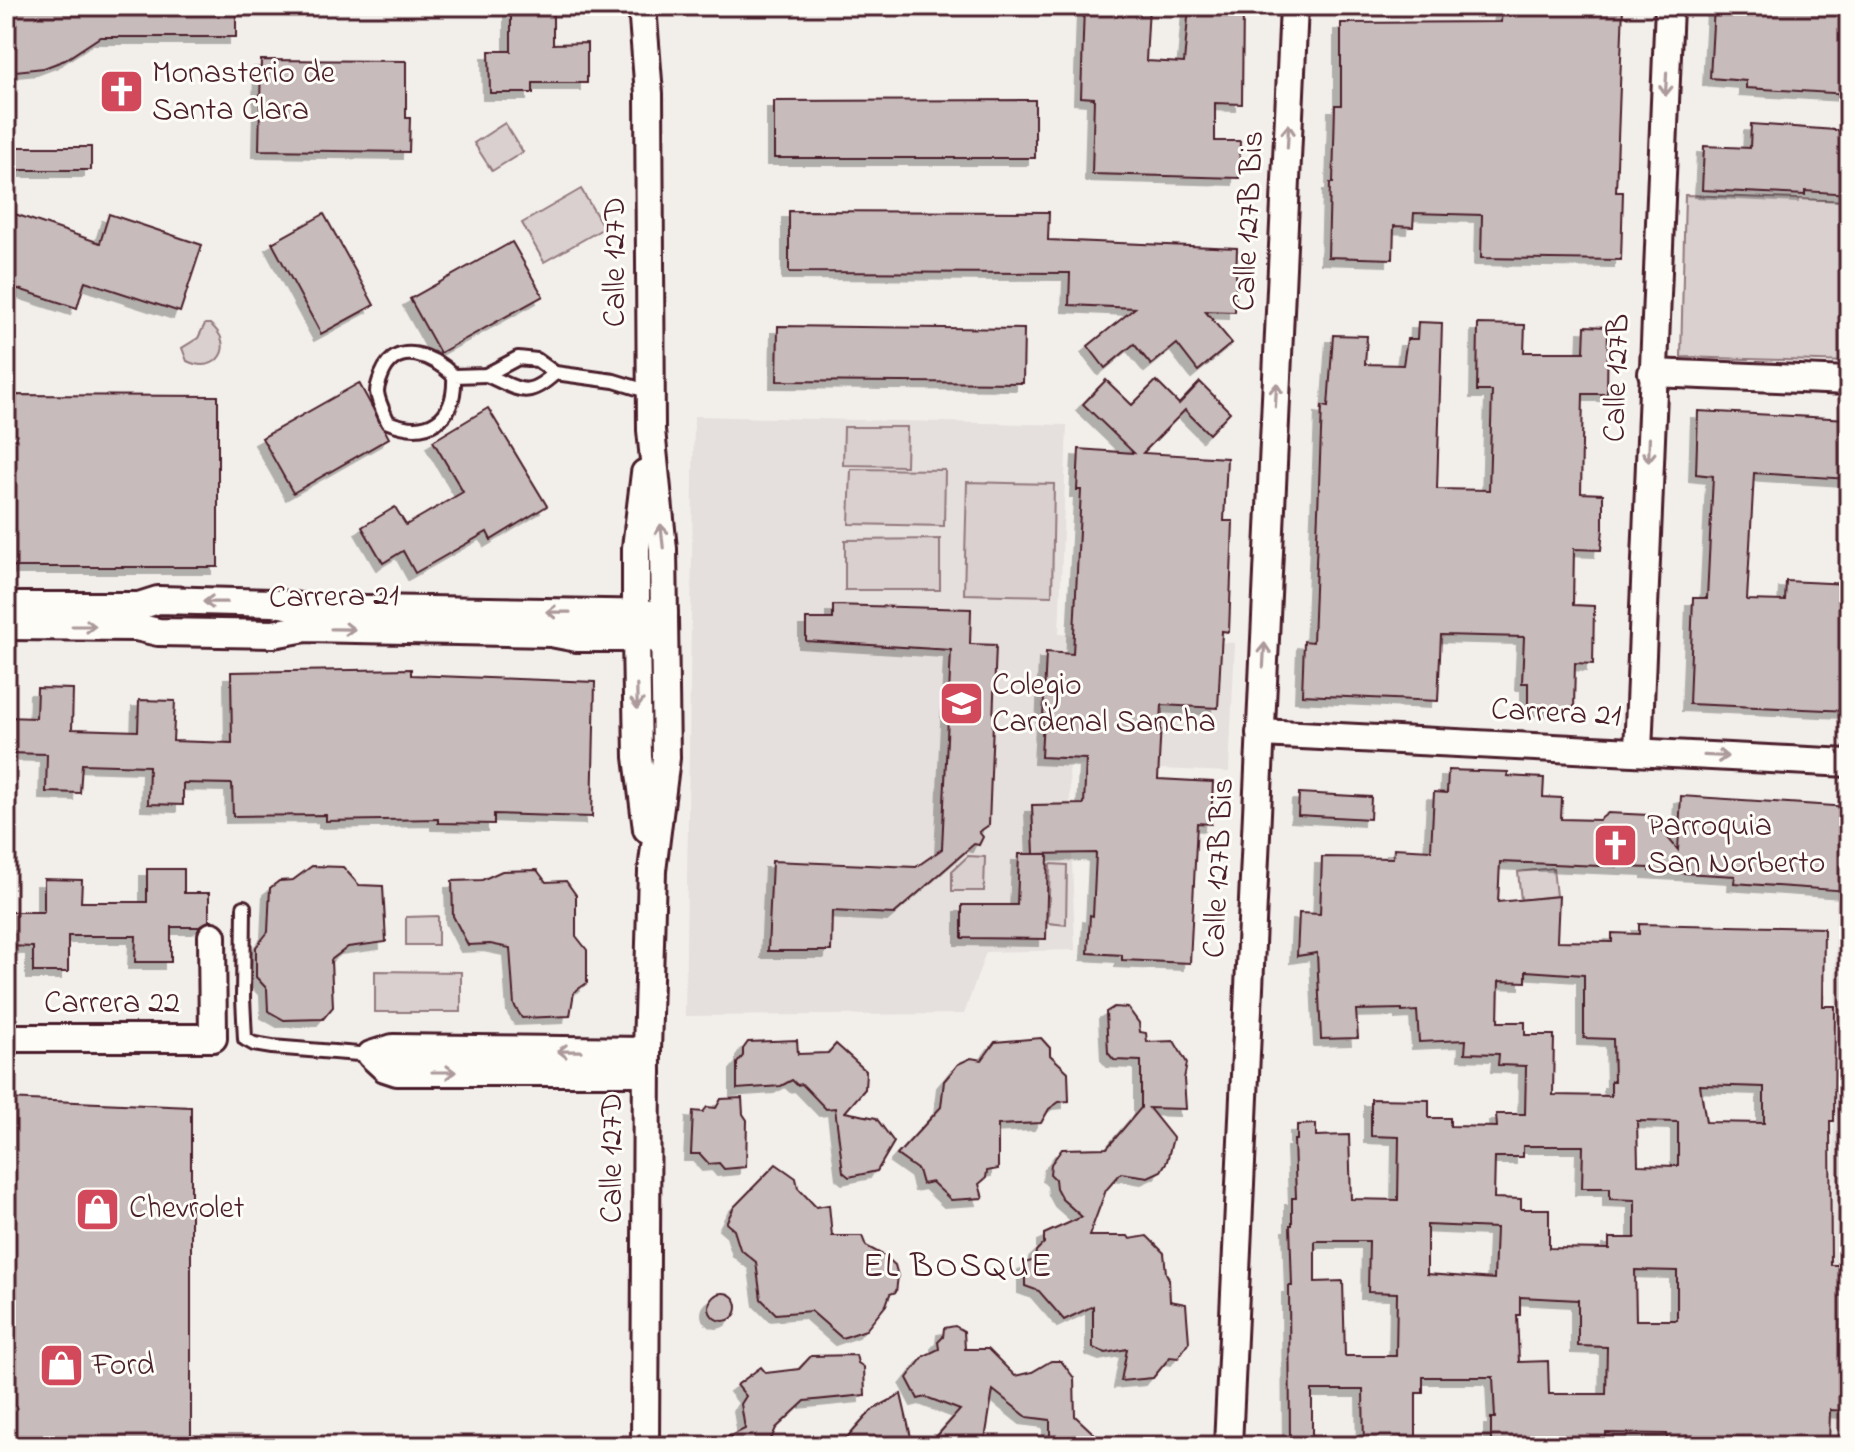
<svg xmlns="http://www.w3.org/2000/svg" width="1855" height="1452" font-family="'Indie Flower',sans-serif">
<style>
.built{fill:#e5dfdd}
.green{fill:#d9d0cf;stroke:#92787d;stroke-width:2}
.building{fill:#c8bbbb;stroke:#4a1f2b;stroke-width:2;fill-rule:evenodd;filter:url(#shadow)}
.lines{fill:none;stroke-linecap:round;stroke-linejoin:round}
.lane-casing{stroke:#4a1f2b;stroke-width:18}
.street-casing{stroke:#4a1f2b;stroke-width:32}
.lane{stroke:#fdfcf7;stroke-width:12}
.street{stroke:#fdfcf7;stroke-width:26}
.oneway{stroke:#ac999b}
.labels{text-anchor:middle;dominant-baseline:central;stroke-width:6;stroke-linejoin:round;paint-order:stroke}
.poi-label{font-size:32px;fill:#4a1f2b;stroke:#fdfcf7;text-anchor:start}
.street-label{font-size:32px;fill:#4a1f2b;stroke:#fdfcf7}
.neighbourhood-label{font-size:34px;letter-spacing:2px;fill:#4a1f2b;stroke:#fdfcf7}
</style>
<defs>
<filter id="shadow"><feDropShadow dx="-7" dy="7" stdDeviation="0" flood-color="#0004"/></filter>
</defs>
<rect width="100%" height="100%" fill="#f2efeb"/>
<filter id="ink" filterUnits="userSpaceOnUse"><feTurbulence type="fractalNoise" baseFrequency=".0125" numOctaves="2"/><feDisplacementMap in="SourceGraphic" scale="16" xChannelSelector="R" yChannelSelector="G"/><feConvolveMatrix kernelMatrix="1 2 1 2 8 2 1 2 1" color-interpolation-filters="sRGB"/></filter>
<g filter="url(#ink)">
<g class="built">
<polygon points="694,416 1067,425 1059,634 1235,643 1229,772 1069,765 1075,950 986,952 964,1014 685,1016"/>
<polygon points="1836,903 1849,904 1849,1446 1830,1446"/>
</g>
<g class="green">
<polygon points="505,123 523,152 492,171 474,143"/>
<polygon points="581,189 604,228 544,262 522,223"/>
<polygon points="1685,195 1849,201 1849,362 1681,357"/>
<path d="M205,324H210C237,345 217,376 187,361L182,348L198,338Z"/>
<polygon points="844,427 907,427 906,466 843,465"/>
<polygon points="851,469 945,470 944,526 849,524"/>
<polygon points="967,482 1054,484 1052,596 964,594"/>
<polygon points="940,539 940,590 845,590 845,540"/>
<polygon points="968,856 985,857 984,891 952,891 952,871"/>
<polygon points="1050,864 1067,865 1066,925 1048,923"/>
<polygon points="1553,868 1556,896 1521,900 1518,872"/>
<polygon points="438,916 438,945 406,945 406,917"/>
<polygon points="375,971 461,972 461,1012 375,1012"/>
</g>
<g class="building">
<polygon points="6,6 236,8 236,37 100,37 65,60 44,68 6,72"/>
<polygon points="511,6 553,6 553,44 587,43 587,83 533,83 533,93 490,93 489,51 511,51"/>
<polygon points="1084,6 1149,6 1146,61 1184,63 1189,6 1243,6 1242,104 1215,103 1215,141 1240,141 1239,178 1092,174 1094,98 1081,97"/>
<polygon points="1502,6 1623,6 1616,192 1623,192 1621,260 1481,258 1482,215 1414,213 1413,227 1394,226 1393,259 1328,257 1330,183 1333,183 1335,105 1341,105 1341,23 1501,22"/>
<polygon points="1714,6 1849,6 1849,94 1746,88 1746,81 1710,78"/>
<polygon points="261,60 406,61 406,118 410,118 409,152 259,150"/>
<polygon points="1035,100 1035,158 774,158 774,101"/>
<polygon points="1751,124 1849,131 1849,194 1805,191 1805,195 1702,190 1704,146 1750,148"/>
<rect x="6" y="147" width="85" height="23"/>
<polygon points="6,211 100,243 109,214 202,245 180,312 85,281 77,308 6,285"/>
<polygon points="789,211 1049,212 1048,240 1237,248 1235,312 1205,311 1232,343 1198,371 1177,344 1151,365 1134,344 1105,368 1088,346 1135,308 1069,305 1070,273 789,272"/>
<polygon points="324,214 374,305 321,334 272,243"/>
<polygon points="512,242 543,296 440,353 410,299"/>
<polygon points="1418,322 1442,323 1437,489 1489,490 1492,391 1477,391 1478,324 1525,325 1524,352 1584,352 1585,326 1608,327 1607,394 1583,394 1581,493 1603,494 1603,529 1601,550 1574,549 1573,605 1594,606 1593,664 1575,663 1574,709 1528,708 1528,683 1522,683 1524,637 1441,635 1438,701 1302,695 1304,641 1313,642 1322,406 1328,407 1333,335 1367,336 1365,364 1403,365 1407,339 1417,339"/>
<polygon points="778,326 1024,329 1023,383 777,381"/>
<polygon points="1106,380 1132,405 1156,381 1179,404 1200,382 1230,412 1209,434 1185,410 1143,453 1227,458 1224,521 1233,521 1229,632 1222,631 1218,708 1162,705 1158,779 1213,782 1211,824 1197,823 1190,963 1122,960 1122,955 1088,953 1090,915 1093,916 1096,853 1034,854 1032,805 1084,804 1086,759 1041,757 1044,698 1046,652 1073,654 1081,490 1077,490 1079,449 1134,453 1083,404"/>
<polygon points="359,383 389,438 293,493 262,438"/>
<polygon points="6,395 218,396 218,567 6,567"/>
<polygon points="488,408 547,506 491,540 487,532 415,573 403,551 383,563 362,527 395,507 406,525 463,492 433,441"/>
<polygon points="1698,411 1849,419 1849,479 1754,473 1747,600 1785,601 1786,581 1849,584 1849,711 1689,704 1693,598 1707,598 1713,476 1696,474"/>
<polygon points="833,605 971,609 970,644 996,645 989,825 979,832 983,837 979,845 974,844 894,914 832,911 831,951 768,951 772,861 916,867 942,849 951,650 806,641 806,619 833,619"/>
<polygon points="411,669 411,675 595,682 592,817 494,814 494,824 438,823 438,819 326,821 326,815 233,816 232,784 183,783 183,805 148,804 149,766 82,764 80,793 46,792 47,754 6,753 6,717 36,718 37,688 73,689 72,729 138,731 139,700 175,701 173,741 232,743 231,672"/>
<path d="M1448,770L1508,772L1507,776L1544,778L1543,797L1562,798L1561,819L1599,820L1608,813L1649,815L1678,850L1681,796L1849,807V891L1734,883L1735,876L1649,871V868L1500,862L1498,902L1559,896L1557,941L1612,942V933L1639,934V924L1824,928L1823,1006H1835L1834,1121H1830L1831,1265H1849V1411L1830,1410L1829,1446H1809V1440L1686,1436V1446H1667V1434L1606,1433V1445L1491,1446V1418H1495L1493,1377H1423V1393H1416V1446H1364L1363,1390H1312V1446H1290L1289,1286H1292L1290,1225H1292V1198H1296L1294,1140H1297V1125L1316,1124V1136L1349,1135L1351,1199L1398,1200L1399,1137L1371,1136V1099L1429,1100V1118H1450V1126L1497,1127L1496,1114H1525L1526,1066L1498,1065L1499,1054L1465,1053L1466,1040L1419,1042L1417,1011L1402,1012V1009L1356,1010L1358,1038L1321,1039L1317,953L1297,956L1299,913L1320,914L1322,857L1393,858L1394,848L1431,850L1434,792L1447,793ZM1526,971L1584,975V1038L1613,1039L1614,1081H1611V1096L1553,1095L1554,1035H1525V1022H1498L1499,981L1526,982ZM1700,1085L1764,1087V1123L1706,1122ZM1637,1121L1678,1122V1166L1638,1165ZM1523,1146H1583L1582,1188H1610V1199L1635,1200V1238H1609V1249L1549,1248V1209H1521V1199L1494,1198L1495,1157H1523ZM1427,1225L1496,1228L1494,1279L1427,1274ZM1315,1241H1369L1368,1292L1397,1293L1396,1356H1345L1343,1281L1315,1282ZM1635,1270L1677,1271V1320H1636ZM1520,1297L1578,1300V1346L1607,1347L1606,1394H1549L1548,1361L1519,1362L1517,1315H1520Z"/>
<polygon points="1299,793 1371,797 1370,819 1298,815"/>
<polygon points="1019,854 1048,854 1046,939 962,938 962,905 1017,905"/>
<polygon points="312,866 343,867 359,885 383,886 386,942 348,947 331,960 333,1007 323,1019 284,1020 268,1011 267,989 256,977 256,947 268,932 270,888 279,881 293,880"/>
<polygon points="147,869 184,869 184,893 209,893 209,921 199,927 171,927 171,962 135,962 136,936 68,936 68,972 33,972 33,947 6,946 6,912 44,912 44,879 82,880 81,902 147,902"/>
<polygon points="537,870 546,882 566,881 576,895 576,936 587,950 587,983 574,992 570,1016 522,1018 514,1005 510,948 490,944 468,945 453,916 452,881 482,880 502,871"/>
<polygon points="1114,1007 1128,1008 1139,1023 1140,1032 1146,1033 1147,1042 1174,1041 1187,1063 1184,1079 1186,1109 1149,1108 1173,1138 1167,1161 1161,1171 1148,1177 1121,1173 1106,1190 1089,1236 1128,1236 1130,1239 1147,1236 1164,1253 1166,1273 1169,1279 1170,1301 1186,1304 1189,1342 1178,1358 1170,1357 1153,1378 1121,1381 1127,1349 1106,1353 1093,1348 1093,1306 1064,1320 1039,1291 1025,1286 1025,1263 1035,1260 1036,1251 1044,1243 1044,1234 1082,1217 1062,1199 1056,1188 1055,1179 1050,1174 1051,1164 1062,1149 1107,1148 1141,1108 1141,1061 1114,1060 1108,1053 1106,1012"/>
<polygon points="1041,1038 1050,1048 1050,1055 1068,1072 1069,1101 1059,1102 1049,1109 1041,1123 998,1125 998,1169 987,1171 986,1178 979,1184 983,1198 951,1200 932,1182 922,1184 918,1170 897,1155 941,1107 944,1081 950,1074 958,1064 971,1058 982,1060 995,1042"/>
<polygon points="797,1040 798,1054 828,1053 836,1044 866,1071 865,1089 845,1112 876,1118 894,1142 877,1171 849,1177 843,1172 835,1108 826,1109 802,1084 797,1085 792,1080 781,1086 737,1089 737,1063 743,1056 743,1049 748,1042"/>
<polygon points="742,1098 743,1114 747,1120 746,1167 724,1169 719,1163 709,1164 700,1154 691,1154 693,1111 703,1112 707,1107 716,1108 721,1099"/>
<polygon points="6,1099 191,1107 191,1446 6,1446"/>
<polygon points="776,1164 796,1178 798,1188 816,1207 829,1205 832,1236 862,1236 866,1246 885,1256 895,1265 898,1276 896,1292 890,1294 886,1305 866,1330 842,1338 811,1311 776,1314 761,1299 756,1262 740,1249 734,1230 726,1223 734,1207"/>
<circle cx="723" cy="1307" r="14"/>
<polygon points="955,1326 964,1331 965,1349 988,1349 1015,1376 1032,1372 1051,1361 1061,1361 1074,1378 1075,1416 1107,1446 1050,1446 1050,1420 1027,1417 993,1390 984,1446 928,1446 960,1410 926,1397 918,1399 907,1378 924,1356 939,1349 938,1342 943,1337 944,1328"/>
<polygon points="856,1355 858,1363 864,1367 865,1395 805,1401 776,1428 768,1446 709,1446 745,1429 741,1404 746,1396 737,1385 761,1367 766,1373 799,1369 811,1356"/>
<polygon points="901,1394 913,1446 840,1446 872,1410"/>
</g>
<g class="lines">
<defs>
<g id="lane">
<path d="M486,375C519,388 525,401 555,373"/>
<path d="M454,376C456,420 428,438 388,422C384,413 378,402 377,392C377,386 380,379 382,374C397,338 434,357 454,376L486,375L518,358L537,360L555,373L614,381L650,392"/>
<polyline points="244,907 243,998 245,1039 254,1044 272,1047 371,1055"/>
</g>
<g id="street">
<polyline points="642,6 649,94 651,430 663,549 666,758 652,871 647,1051 645,1446"/>
<polyline points="1652,373 1849,381"/>
<polyline points="645,473 636,548 636,637 638,757 647,829"/>
<polyline points="6,606 139,606 158,600 273,603 307,608 664,614"/>
<polyline points="6,626 136,627 158,632 273,634 306,628 551,633 577,638 664,638"/>
<polyline points="1260,733 1849,763"/>
<polyline points="1638,752 1669,6"/>
<polyline points="6,1038 213,1038 212,936"/>
<polyline points="647,1051 393,1048 371,1055 385,1068 397,1072 647,1072"/>
<polyline points="1228,1446 1294,6"/>
</g>
</defs>
<use href="#lane" class="lane-casing"/>
<use href="#street" class="street-casing"/>
<use href="#lane" class="lane"/>
<use href="#street" class="street"/>
</g>
<defs><path id="oneway-shaft" d="M-6 0H5M1.5-3L5.5 0L1.5 3" fill="none" stroke-width="1.6" stroke-linecap="round" stroke-linejoin="round" transform="scale(2)"/></defs>
<g class="oneway">
<use href="#oneway-shaft" transform="translate(1666 84) rotate(93)"/>
<use href="#oneway-shaft" transform="translate(1288 136) rotate(-87)"/>
<use href="#oneway-shaft" transform="translate(1276 395) rotate(-87)"/>
<use href="#oneway-shaft" transform="translate(1649 450) rotate(92)"/>
<use href="#oneway-shaft" transform="translate(662 536) rotate(-96)"/>
<use href="#oneway-shaft" transform="translate(215 602) rotate(-179)"/>
<use href="#oneway-shaft" transform="translate(558 612) rotate(-179)"/>
<use href="#oneway-shaft" transform="translate(84 626)"/>
<use href="#oneway-shaft" transform="translate(343 629) rotate(1)"/>
<use href="#oneway-shaft" transform="translate(1264 655) rotate(-87)"/>
<use href="#oneway-shaft" transform="translate(637 697) rotate(89)"/>
<use href="#oneway-shaft" transform="translate(1716 756) rotate(3)"/>
<use href="#oneway-shaft" transform="translate(569 1051) rotate(-179)"/>
<use href="#oneway-shaft" transform="translate(444 1072)"/>
</g>
</g>
<defs>
<symbol id="church-square" viewBox="-11 -11 22 22"><rect x="-9" y="-9" width="18" height="18" rx="4" fill="#d1495b" stroke="#fdfcf7"/><path d="M-1.2-6h2.4v3.5h3.3v2.4h-3.3V6h-2.4V-.1h-3.3v-2.4h3.3Z" fill="#fff"/></symbol>
<symbol id="school-square" viewBox="-11 -11 22 22"><rect x="-9" y="-9" width="18" height="18" rx="4" fill="#d1495b" stroke="#fdfcf7"/><path d="M0-5L7-2L0 1L-7-2ZM-4 1L0 2.5L4 1V4Q0 6-4 4Z" fill="#fff"/></symbol>
<symbol id="shop-square" viewBox="-11 -11 22 22"><rect x="-9" y="-9" width="18" height="18" rx="4" fill="#d1495b" stroke="#fdfcf7"/><path d="M-5-2.5h2.3a2.7 3.5 0 0 1 5.4 0H5L5.5 6h-11ZM-1.5-2.5h3a1.5 2.3 0 0 0-3 0Z" fill="#fff"/></symbol>
</defs>
<g fill-rule="evenodd">
<use href="#church-square" x="96" y="66" width="51" height="51"/>
<use href="#school-square" x="936" y="678" width="51" height="51"/>
<use href="#church-square" x="1590" y="820" width="51" height="51"/>
<use href="#shop-square" x="72" y="1184" width="51" height="51"/>
<use href="#shop-square" x="36" y="1340" width="51" height="51"/>
</g>
<g class="labels">
<g class="poi-label">
<text x="152" y="74">Monasterio de<tspan x="152" dy="37">Santa Clara</tspan></text>
<text x="992" y="686">Colegio<tspan x="992" dy="37">Cardenal Sancha</tspan></text>
<text x="1647" y="827">Parroquia<tspan x="1647" dy="37">San Norberto</tspan></text>
<text x="129" y="1209">Chevrolet</text>
<text x="92" y="1366">Ford</text>
</g>
<g class="street-label">
<text transform="translate(1250 221) rotate(-87)">Calle 127B Bis</text>
<text transform="translate(616 262) rotate(-90)">Calle 127D</text>
<text transform="translate(1618 378) rotate(-88)">Calle 127B</text>
<text transform="translate(334 598) rotate(-1)">Carrera 21</text>
<text transform="translate(1556 714) rotate(3)">Carrera 21</text>
<text transform="translate(1220 868) rotate(-87)">Calle 127B Bis</text>
<text x="112" y="1004">Carrera 22</text>
<text transform="translate(613 1158) rotate(-90)">Calle 127D</text>
</g>
<g class="neighbourhood-label">
<text x="958" y="1268">EL BOSQUE</text>
</g>
</g>
<rect width="1855" height="1452" fill="none" stroke="#fdfcf7" stroke-width="32"/>
<rect x="16" y="16" width="1823" height="1420" fill="none" stroke="#4a1f2b" stroke-width="3" filter="url(#ink)"/>
</svg>
